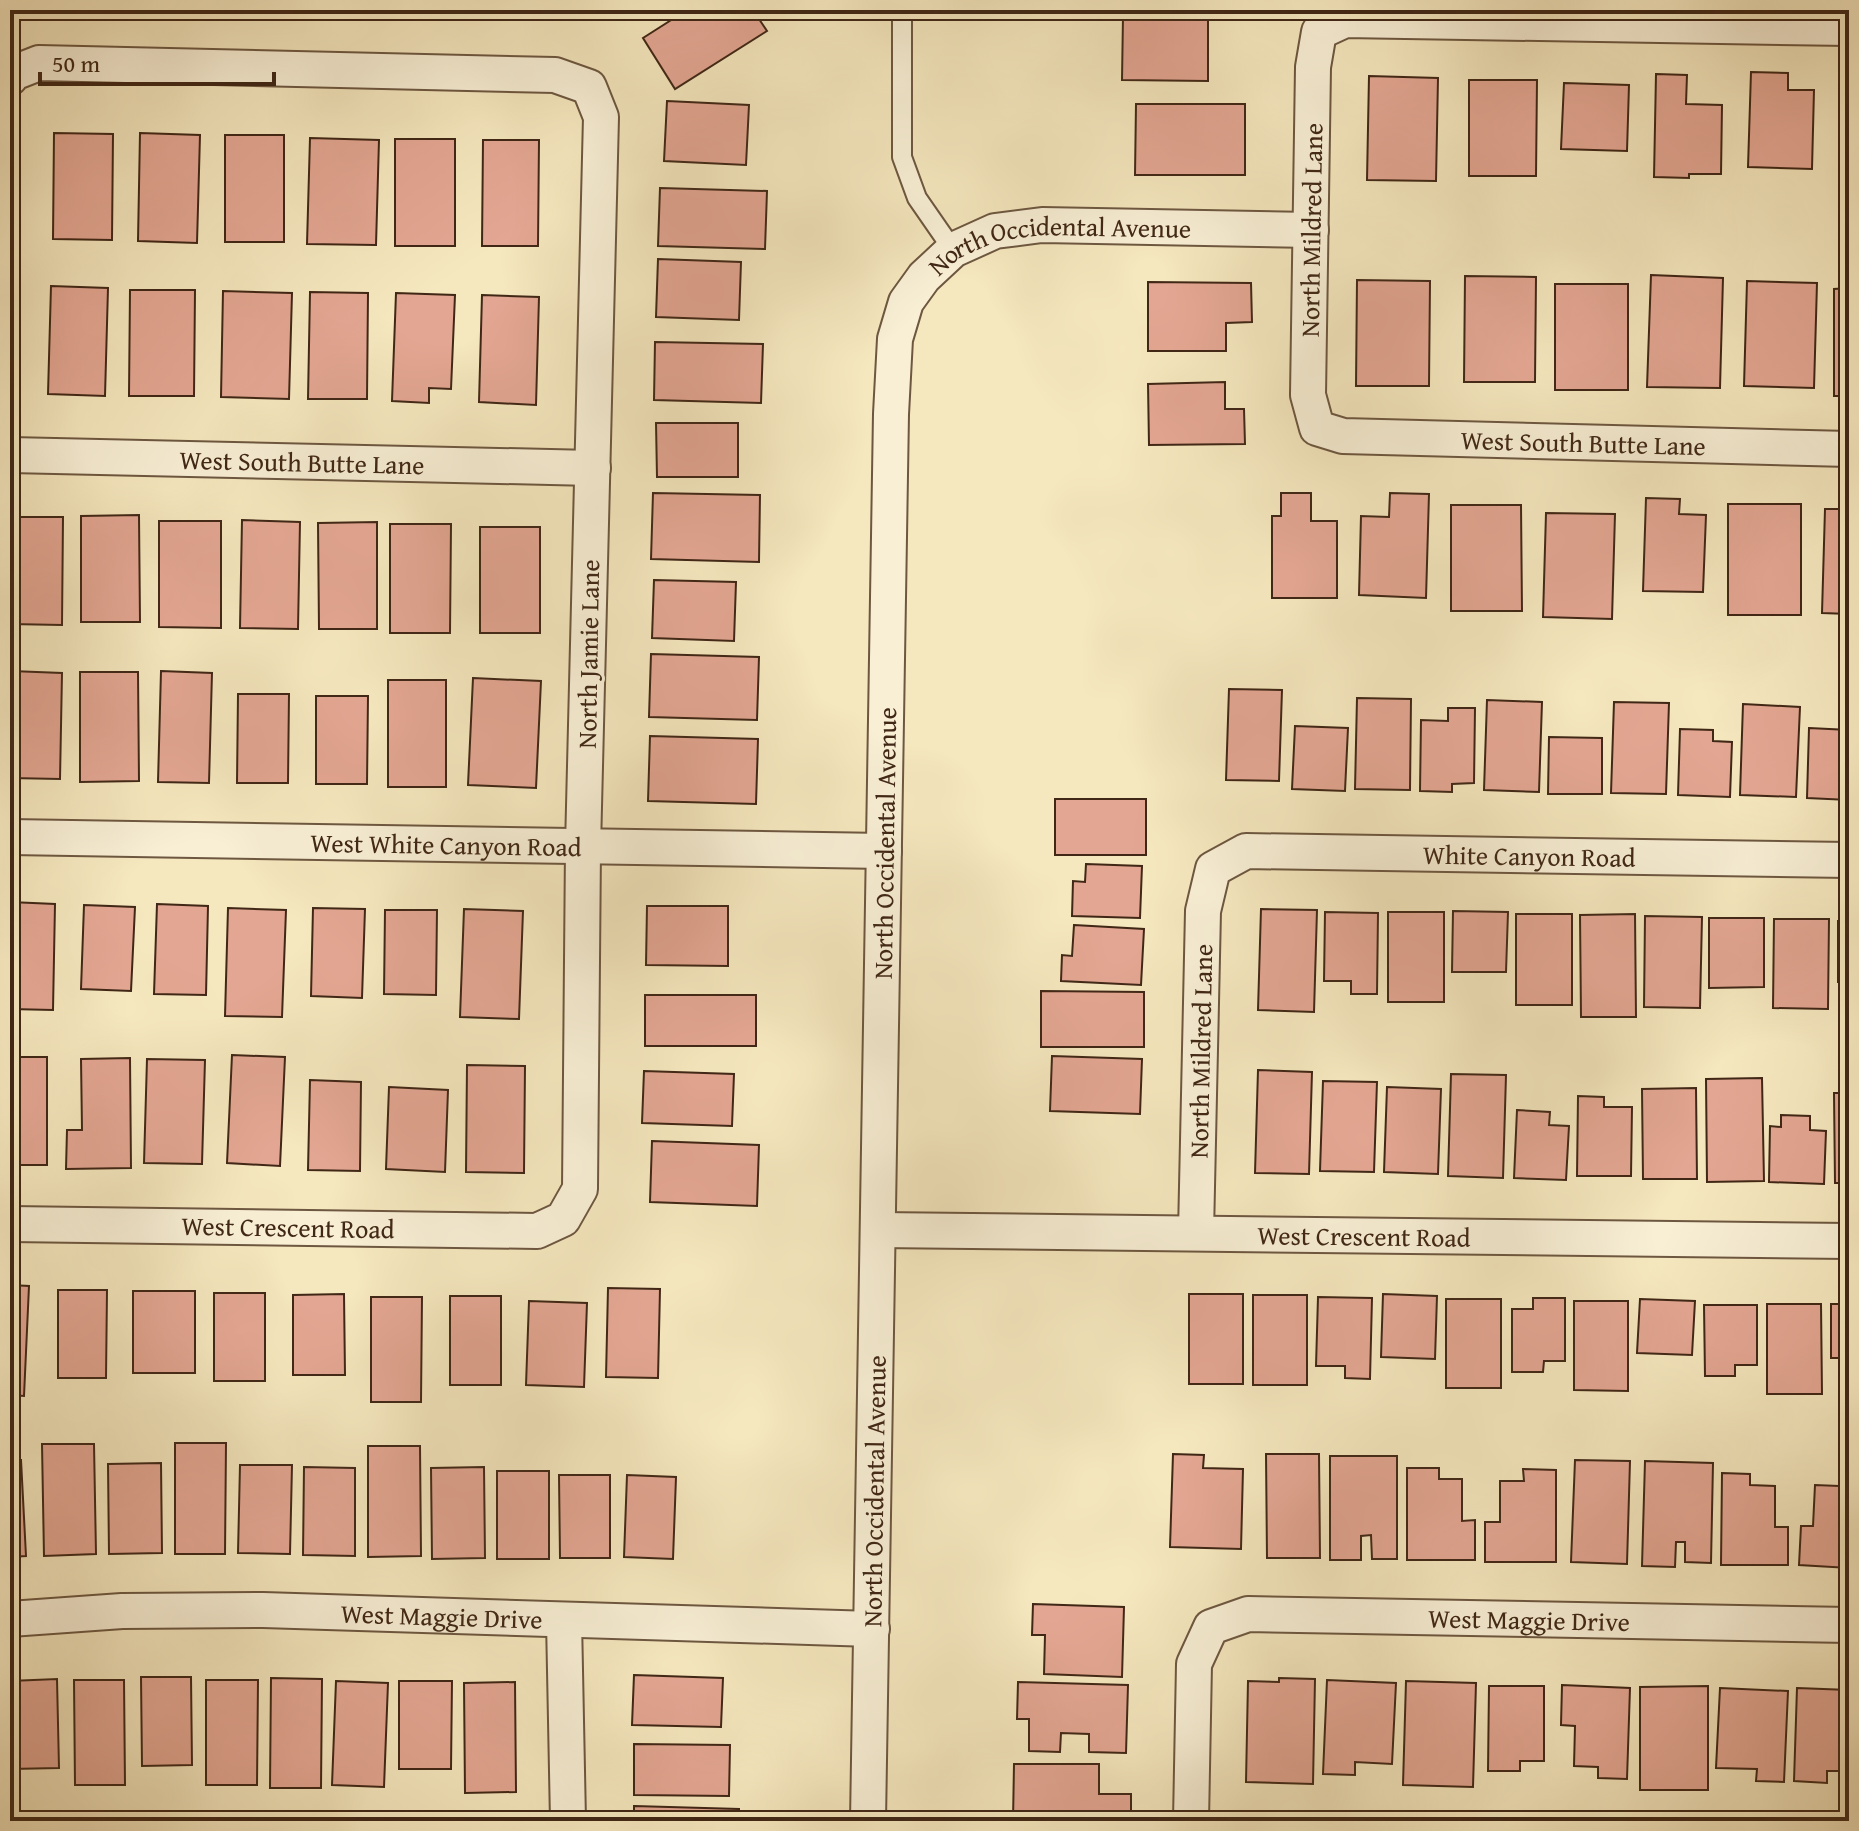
<svg xmlns="http://www.w3.org/2000/svg" width="1859" height="1831" font-family="'Gentium Book Plus',serif">
<style>
.building{fill:#e3a692;stroke:#402716;stroke-width:2}
.lines{fill:none;stroke-linecap:round;stroke-linejoin:round}
.lane-casing{stroke:#6d5740;stroke-width:22}
.street-casing{stroke:#6d5740;stroke-width:38}
.lane{stroke:#f8efd5;stroke-width:18}
.street{stroke:#f8efd5;stroke-width:34}
.labels{text-anchor:middle;dominant-baseline:central;stroke-width:6;stroke-linejoin:round;paint-order:stroke}
.street-label{font-size:26px;fill:#402716;stroke:#f8efd5}
</style>
<rect width="100%" height="100%" fill="#f5e7be"/>
<filter id="stains"><feTurbulence type="fractalNoise" baseFrequency=".0025" numOctaves="4"/><feColorMatrix values="0 0 0 0 .2 0 0 0 0 .09 0 0 0 0 .02 0 0 0 .5 -.17"/></filter>
<radialGradient id="worn" r=".72"><stop offset=".6" stop-color="#630" stop-opacity="0"/><stop offset="1" stop-color="#630" stop-opacity=".3"/></radialGradient>
<g class="building">
<rect x="148" y="10" width="67" height="2"/>
<rect x="228" y="10" width="58" height="4"/>
<polygon points="312,10 348,10 348,15 311,15"/>
<polygon points="383,10 441,10 441,18 383,16"/>
<polygon points="466,10 525,10 525,16 466,14"/>
<polygon points="559,10 612,10 611,18"/>
<polygon points="687,10 753,10 767,31 675,89 643,38"/>
<polygon points="1123,16 1208,17 1208,81 1122,80"/>
<polygon points="1751,72 1788,73 1788,90 1814,90 1812,169 1748,167"/>
<polygon points="1656,74 1687,75 1686,104 1722,105 1721,174 1689,174 1689,178 1654,177"/>
<polygon points="1369,76 1438,78 1436,181 1367,180"/>
<polygon points="1469,80 1537,80 1536,176 1469,176"/>
<polygon points="1564,83 1629,85 1627,151 1561,149"/>
<polygon points="1846,96 1849,96 1849,201 1845,201"/>
<polygon points="667,101 749,105 746,165 664,161"/>
<polygon points="1136,104 1245,104 1245,175 1135,175"/>
<polygon points="54,133 113,134 112,240 53,239"/>
<polygon points="140,133 200,135 197,243 138,241"/>
<rect x="225" y="135" width="59" height="107"/>
<polygon points="310,138 379,140 376,245 307,244"/>
<rect x="395" y="139" width="60" height="107"/>
<polygon points="483,140 539,140 538,246 482,246"/>
<polygon points="660,188 767,191 765,249 658,246"/>
<polygon points="658,259 741,262 739,320 656,317"/>
<polygon points="1651,275 1723,278 1720,388 1647,387"/>
<polygon points="1465,276 1536,277 1535,382 1464,382"/>
<polygon points="1357,280 1430,281 1429,386 1356,386"/>
<polygon points="1747,281 1817,283 1814,388 1744,386"/>
<polygon points="1148,282 1251,283 1252,322 1226,323 1226,351 1148,351"/>
<rect x="1555" y="284" width="73" height="106"/>
<polygon points="51,286 108,288 105,396 48,394"/>
<polygon points="1849,288 1849,396 1834,396 1834,289"/>
<polygon points="130,290 195,290 194,396 129,396"/>
<polygon points="223,291 292,293 289,399 221,397"/>
<polygon points="310,292 368,293 367,399 308,399"/>
<polygon points="396,293 455,295 451,389 429,388 429,403 392,401"/>
<polygon points="482,295 539,297 536,405 479,402"/>
<polygon points="655,342 763,344 761,403 654,400"/>
<polygon points="1225,382 1225,409 1244,409 1245,444 1149,445 1148,384"/>
<polygon points="656,423 738,423 738,477 657,477"/>
<polygon points="653,493 760,495 759,562 651,559"/>
<polygon points="1281,493 1311,493 1311,521 1337,521 1337,598 1272,598 1272,516 1281,516"/>
<polygon points="1390,493 1429,494 1426,598 1359,595 1361,516 1389,517"/>
<polygon points="1646,498 1680,499 1679,514 1706,515 1703,592 1643,591"/>
<rect x="1728" y="504" width="73" height="111"/>
<polygon points="1451,505 1521,505 1522,611 1451,611"/>
<polygon points="1825,509 1849,509 1849,614 1822,613"/>
<polygon points="1546,513 1615,514 1612,619 1543,617"/>
<polygon points="139,515 140,622 81,622 81,516"/>
<polygon points="10,517 63,517 62,625 10,624"/>
<polygon points="242,520 300,522 298,629 240,628"/>
<polygon points="159,521 221,521 221,628 159,627"/>
<polygon points="377,522 377,629 319,629 318,523"/>
<polygon points="390,524 451,524 450,633 390,633"/>
<rect x="480" y="527" width="60" height="106"/>
<polygon points="654,580 736,582 734,641 652,638"/>
<polygon points="651,654 759,657 757,720 649,717"/>
<polygon points="11,671 62,673 60,779 10,778"/>
<polygon points="161,671 212,673 209,783 158,782"/>
<polygon points="80,672 138,672 139,781 80,782"/>
<polygon points="473,678 541,681 536,788 468,785"/>
<rect x="388" y="680" width="58" height="107"/>
<polygon points="1229,689 1282,690 1279,781 1226,780"/>
<polygon points="238,694 289,694 288,783 237,783"/>
<polygon points="316,696 368,696 367,784 316,784"/>
<polygon points="1357,698 1411,699 1410,790 1355,789"/>
<polygon points="1487,700 1542,702 1539,792 1484,790"/>
<polygon points="1614,702 1669,703 1666,794 1611,793"/>
<polygon points="1743,704 1800,707 1796,797 1740,795"/>
<polygon points="1448,708 1475,708 1474,783 1452,784 1452,792 1420,791 1421,720 1448,721"/>
<polygon points="1295,726 1348,728 1345,791 1292,789"/>
<polygon points="1809,728 1849,730 1849,800 1807,798"/>
<polygon points="1680,729 1713,730 1713,741 1732,742 1730,797 1678,795"/>
<polygon points="650,736 758,739 756,804 648,801"/>
<polygon points="1549,737 1602,738 1602,794 1548,794"/>
<rect x="1055" y="799" width="91" height="56"/>
<polygon points="1086,864 1142,866 1140,918 1072,916 1073,881 1085,882"/>
<polygon points="10,902 55,904 53,1010 10,1009"/>
<polygon points="157,904 208,906 206,995 154,994"/>
<polygon points="84,905 135,907 131,991 81,989"/>
<polygon points="647,906 728,906 728,966 646,965"/>
<polygon points="228,908 286,910 282,1017 225,1016"/>
<polygon points="313,908 365,909 362,998 311,996"/>
<polygon points="464,909 523,911 519,1019 460,1017"/>
<polygon points="1261,909 1317,910 1314,1012 1258,1010"/>
<polygon points="385,910 437,910 436,995 384,994"/>
<polygon points="1453,911 1508,912 1506,972 1452,972"/>
<polygon points="1325,912 1378,913 1377,994 1351,994 1351,981 1324,981"/>
<rect x="1388" y="912" width="56" height="90"/>
<rect x="1516" y="914" width="56" height="91"/>
<polygon points="1635,914 1636,1017 1581,1017 1580,915"/>
<polygon points="1645,916 1702,917 1700,1008 1644,1007"/>
<polygon points="1709,918 1764,918 1764,987 1709,988"/>
<polygon points="1774,919 1829,919 1828,1009 1773,1008"/>
<rect x="1838" y="921" width="11" height="61"/>
<polygon points="1074,925 1144,929 1141,985 1061,981 1062,955 1072,956"/>
<polygon points="1041,991 1144,992 1144,1047 1041,1047"/>
<rect x="645" y="995" width="111" height="51"/>
<polygon points="232,1055 285,1057 280,1166 227,1163"/>
<polygon points="1052,1056 1142,1059 1140,1114 1050,1111"/>
<rect x="10" y="1057" width="37" height="108"/>
<polygon points="130,1058 131,1168 66,1169 67,1130 82,1130 81,1059"/>
<polygon points="147,1059 205,1060 202,1164 144,1163"/>
<polygon points="467,1065 525,1066 524,1173 466,1172"/>
<polygon points="1258,1070 1312,1072 1309,1174 1255,1173"/>
<polygon points="644,1071 734,1074 732,1126 642,1123"/>
<polygon points="1451,1074 1506,1075 1503,1178 1448,1176"/>
<polygon points="1762,1078 1764,1181 1707,1182 1706,1079"/>
<polygon points="310,1080 361,1082 360,1171 308,1170"/>
<polygon points="1323,1081 1377,1082 1374,1172 1320,1171"/>
<polygon points="389,1087 448,1090 445,1172 386,1169"/>
<polygon points="1387,1087 1441,1089 1438,1174 1384,1172"/>
<polygon points="1696,1088 1697,1179 1643,1179 1642,1089"/>
<polygon points="1834,1093 1849,1093 1849,1183 1835,1183"/>
<polygon points="1578,1096 1604,1097 1604,1107 1632,1107 1631,1176 1577,1176"/>
<polygon points="1517,1110 1550,1112 1549,1125 1569,1126 1566,1180 1514,1178"/>
<polygon points="1781,1115 1810,1116 1810,1130 1826,1131 1824,1184 1769,1182 1770,1126 1781,1127"/>
<polygon points="652,1141 759,1145 757,1206 650,1202"/>
<polygon points="10,1285 29,1286 24,1396 10,1395"/>
<polygon points="608,1288 660,1289 658,1378 606,1377"/>
<polygon points="58,1290 107,1290 106,1378 58,1378"/>
<rect x="133" y="1291" width="62" height="82"/>
<rect x="214" y="1293" width="51" height="88"/>
<polygon points="344,1294 345,1375 293,1375 293,1295"/>
<rect x="1189" y="1294" width="54" height="90"/>
<polygon points="1383,1294 1437,1296 1435,1359 1381,1357"/>
<rect x="1253" y="1295" width="54" height="90"/>
<rect x="450" y="1296" width="51" height="89"/>
<polygon points="371,1297 422,1297 421,1402 371,1402"/>
<polygon points="1318,1297 1372,1298 1370,1379 1345,1378 1345,1366 1316,1366"/>
<polygon points="1533,1298 1565,1298 1565,1361 1544,1361 1543,1372 1512,1372 1512,1309 1533,1309"/>
<rect x="1446" y="1299" width="55" height="89"/>
<polygon points="1640,1299 1695,1301 1692,1355 1637,1353"/>
<polygon points="529,1301 587,1303 584,1387 526,1385"/>
<polygon points="1574,1301 1628,1301 1628,1391 1574,1390"/>
<polygon points="1767,1304 1821,1304 1822,1394 1767,1394"/>
<rect x="1831" y="1304" width="18" height="54"/>
<polygon points="1704,1305 1757,1305 1757,1365 1735,1365 1735,1376 1705,1376"/>
<polygon points="175,1443 226,1443 225,1554 175,1554"/>
<polygon points="42,1444 94,1444 96,1554 44,1556"/>
<polygon points="368,1446 420,1446 421,1556 368,1557"/>
<polygon points="1173,1454 1204,1455 1203,1468 1243,1469 1241,1549 1170,1547"/>
<polygon points="1266,1454 1319,1454 1320,1558 1267,1558"/>
<polygon points="1330,1456 1397,1456 1397,1559 1372,1559 1371,1535 1361,1536 1361,1560 1330,1560"/>
<polygon points="10,1460 21,1460 26,1556 10,1557"/>
<polygon points="1575,1460 1630,1461 1627,1564 1571,1562"/>
<polygon points="1645,1461 1713,1463 1711,1563 1685,1562 1685,1542 1676,1542 1675,1567 1642,1566"/>
<polygon points="161,1463 162,1553 109,1554 108,1464"/>
<polygon points="240,1465 292,1465 290,1554 238,1553"/>
<polygon points="304,1467 355,1468 355,1556 303,1555"/>
<polygon points="484,1467 485,1558 432,1559 431,1468"/>
<polygon points="1407,1468 1439,1468 1439,1479 1462,1479 1462,1521 1475,1520 1475,1560 1407,1560"/>
<polygon points="1523,1469 1556,1470 1556,1562 1485,1562 1485,1522 1500,1522 1500,1481 1524,1481"/>
<rect x="497" y="1471" width="52" height="88"/>
<polygon points="1722,1473 1750,1474 1750,1485 1775,1486 1775,1527 1788,1527 1788,1565 1721,1565"/>
<polygon points="559,1475 610,1475 610,1558 560,1558"/>
<polygon points="627,1475 676,1477 673,1559 624,1557"/>
<polygon points="1840,1475 1849,1475 1849,1568 1799,1565 1801,1526 1813,1526 1815,1485 1839,1486"/>
<polygon points="1033,1604 1124,1607 1122,1677 1044,1674 1045,1635 1032,1635"/>
<polygon points="634,1675 723,1678 721,1727 632,1725"/>
<polygon points="141,1677 191,1677 192,1765 142,1766"/>
<polygon points="271,1678 322,1679 321,1788 270,1788"/>
<polygon points="1279,1678 1315,1679 1313,1784 1246,1782 1248,1681 1279,1682"/>
<polygon points="57,1679 59,1768 10,1769 10,1681"/>
<polygon points="74,1680 124,1680 125,1785 75,1785"/>
<polygon points="206,1680 258,1680 257,1785 206,1785"/>
<polygon points="1327,1680 1396,1683 1392,1764 1355,1762 1355,1775 1323,1774"/>
<polygon points="336,1681 388,1683 384,1787 332,1785"/>
<polygon points="399,1681 452,1681 451,1769 399,1769"/>
<polygon points="1406,1681 1476,1683 1473,1787 1403,1785"/>
<polygon points="515,1682 516,1792 465,1793 464,1683"/>
<polygon points="1018,1682 1128,1685 1126,1753 1089,1752 1089,1734 1061,1733 1060,1752 1029,1751 1029,1719 1017,1719"/>
<polygon points="1562,1685 1630,1688 1627,1779 1598,1778 1598,1767 1574,1766 1575,1726 1561,1725"/>
<polygon points="1489,1686 1544,1686 1544,1761 1520,1761 1520,1771 1488,1771"/>
<polygon points="1708,1686 1708,1790 1640,1790 1640,1687"/>
<polygon points="1720,1688 1788,1691 1784,1782 1756,1781 1757,1769 1716,1768"/>
<polygon points="1797,1688 1849,1690 1849,1771 1827,1771 1827,1783 1794,1781"/>
<polygon points="634,1744 730,1745 729,1796 634,1795"/>
<polygon points="1014,1764 1099,1764 1099,1794 1131,1794 1131,1821 1013,1821"/>
<polygon points="634,1806 739,1809 739,1821 634,1821"/>
</g>
<g class="lines">
<defs>
<polyline id="lane" points="902,10 902,157 917,198 953,250"/>
<g id="street">
<path id="s1" d="M1849,28L1345,20L1319,32L1313,67L1308,395L1317,428L1343,436L1849,449"/>
<polyline points="10,78 11,74 39,63 555,75 589,87 601,117 583,847 580,1189 563,1219 537,1231 10,1224"/>
<path id="s2" d="M10,455L593,468"/>
<path id="s3" d="M10,837L884,851"/>
<path id="s4" d="M878,1230L1849,1241"/>
<path id="s5" d="M1196,1233L1203,911L1213,869L1246,851L1849,860"/>
<path id="s6" d="M10,1619L122,1611L263,1610L872,1629"/>
<polyline points="564,1620 568,1821"/>
<path id="s7" d="M868,1821L891,414L895,339L906,302L924,277L953,250L995,231L1042,225L1311,230"/>
<path id="s8" d="M1191,1821L1194,1664L1211,1627L1248,1614L1849,1625"/>
</g>
</defs>
<use href="#lane" class="lane-casing"/>
<use href="#street" class="street-casing"/>
<use href="#lane" class="lane"/>
<use href="#street" class="street"/>
</g>
<g class="labels">
<g class="street-label">
<text transform="translate(1311 230) rotate(-89)">North Mildred Lane</text>
<text stroke="none"><textPath href="#s7" startOffset="1698">North Occidental Avenue</textPath></text>
<text stroke="none"><textPath href="#s1" startOffset="1198">West South Butte Lane</textPath></text>
<text stroke="none"><textPath href="#s2" startOffset="292">West South Butte Lane</textPath></text>
<text transform="translate(588 654) rotate(-89)">North Jamie Lane</text>
<text stroke="none"><textPath href="#s3" startOffset="436">West White Canyon Road</textPath></text>
<text stroke="none"><textPath href="#s7" startOffset="978">North Occidental Avenue</textPath></text>
<text stroke="none"><textPath href="#s5" startOffset="686">White Canyon Road</textPath></text>
<text stroke="none"><textPath href="#s5" startOffset="182">North Mildred Lane</textPath></text>
<text transform="translate(288 1227) rotate(1)">West Crescent Road</text>
<text stroke="none"><textPath href="#s4" startOffset="486">West Crescent Road</textPath></text>
<text stroke="none"><textPath href="#s7" startOffset="330">North Occidental Avenue</textPath></text>
<text stroke="none"><textPath href="#s6" startOffset="432">West Maggie Drive</textPath></text>
<text stroke="none"><textPath href="#s8" startOffset="518">West Maggie Drive</textPath></text>
</g>
</g>
<rect width="1859" height="1831" fill="none" stroke="#f5e7be" stroke-width="40"/>
<rect x="12" y="12" width="1835" height="1807" fill="none" stroke="#402716" stroke-width="4"/>
<rect x="20" y="20" width="1819" height="1791" fill="none" stroke="#402716" stroke-width="2"/>
<path d="M40 72v12h234v-12" fill="none" stroke="#402716" stroke-width="4"/>
<text x="52" y="72" font-size="24" fill="#402716" stroke="#f8efd5" stroke-width="6" paint-order="stroke">50 m</text>
<rect width="100%" height="100%" filter="url(#stains)"/>
<rect width="100%" height="100%" fill="url(#worn)"/>
</svg>
